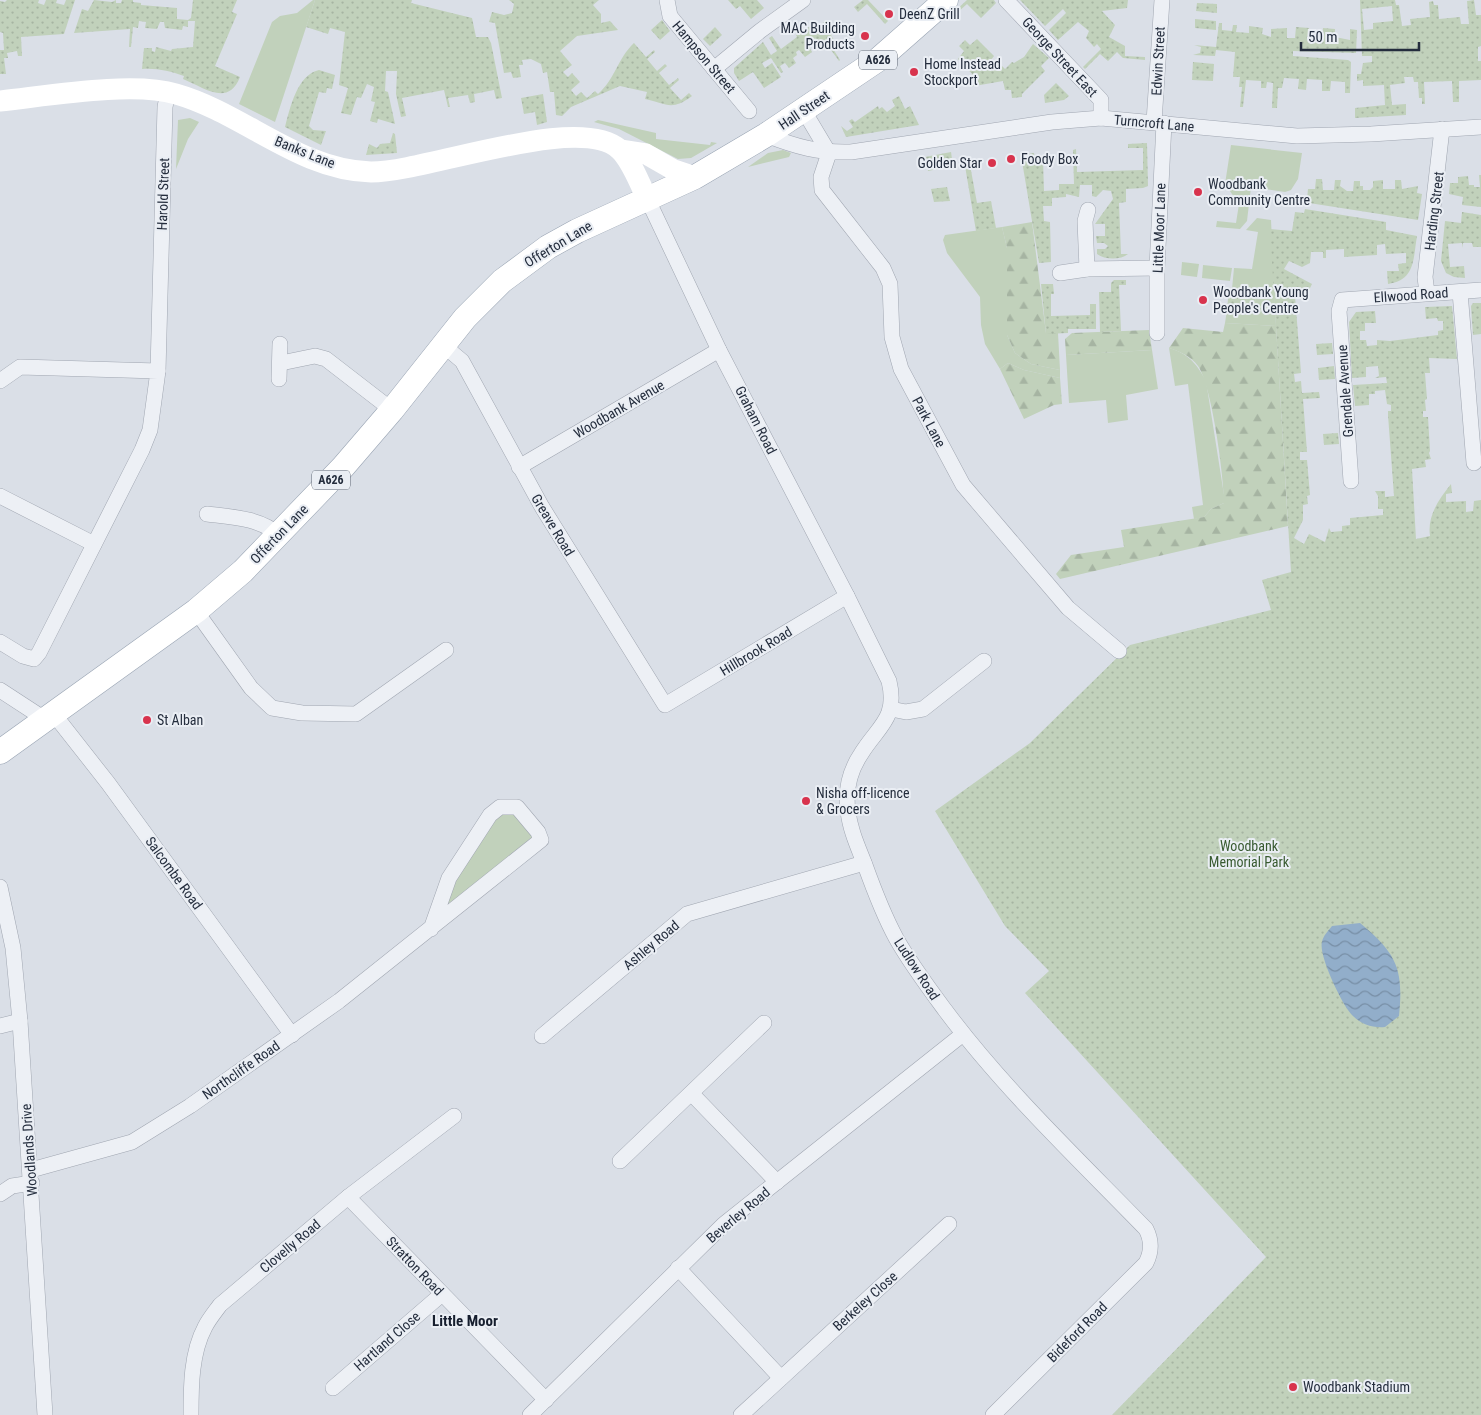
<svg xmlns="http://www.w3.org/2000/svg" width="1481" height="1415" font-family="'Roboto Condensed',sans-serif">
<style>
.grass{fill:#c1d1bb}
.forest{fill:url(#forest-firs)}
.park{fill:url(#park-dots);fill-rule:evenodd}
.water{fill:url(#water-waves)}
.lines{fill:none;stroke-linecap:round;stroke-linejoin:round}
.street-casing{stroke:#a0a6b1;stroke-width:16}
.primary-casing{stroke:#99a4b3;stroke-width:25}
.street{stroke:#edf0f5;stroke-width:15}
.secondary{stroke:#fff;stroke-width:21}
.primary{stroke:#fff;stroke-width:24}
.poi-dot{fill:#d8334d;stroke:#eaeef4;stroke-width:2}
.labels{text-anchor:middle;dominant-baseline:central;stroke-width:4;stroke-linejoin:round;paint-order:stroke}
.shield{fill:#eaeef4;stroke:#5f6774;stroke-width:1}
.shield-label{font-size:12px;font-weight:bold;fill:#242d3d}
.poi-label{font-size:14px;fill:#242d3d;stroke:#eaeef4;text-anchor:start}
.street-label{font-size:14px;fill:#242d3d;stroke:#eaeef4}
.park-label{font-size:14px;fill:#385a30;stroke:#eaeef4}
.neighbourhood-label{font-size:15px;font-weight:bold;fill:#161e2e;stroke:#eaeef4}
</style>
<defs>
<pattern id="forest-firs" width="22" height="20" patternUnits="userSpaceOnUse" patternTransform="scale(1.25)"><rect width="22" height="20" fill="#c1d1bb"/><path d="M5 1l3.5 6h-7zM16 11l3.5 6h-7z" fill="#a6b4a2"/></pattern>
<pattern id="park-dots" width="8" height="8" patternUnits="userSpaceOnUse" patternTransform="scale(1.25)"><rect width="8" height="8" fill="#c1d1bb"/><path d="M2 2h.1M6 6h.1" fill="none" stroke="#a6b4a2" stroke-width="1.8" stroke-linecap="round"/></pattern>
<pattern id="water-waves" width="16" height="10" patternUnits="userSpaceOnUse" patternTransform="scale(1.25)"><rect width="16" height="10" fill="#92aeca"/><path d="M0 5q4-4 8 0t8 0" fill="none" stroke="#778ea5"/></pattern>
</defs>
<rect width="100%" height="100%" fill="#dadfe7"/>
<g class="grass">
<polygon points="313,0 315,0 275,122 239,104 272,22 280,16 297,13"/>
<polygon points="190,118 199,122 188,139 176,169 178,120"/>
<polygon points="598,120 656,133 656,139 710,145 711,142 717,143 691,158 678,159 619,129 594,122"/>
<polygon points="1231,145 1302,153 1298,179 1291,190 1285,192 1251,187 1247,221 1240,229 1216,227 1217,221 1236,223 1239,204 1225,184"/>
<polygon points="783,150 791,153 789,157 748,167 768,153"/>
<polygon points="1257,218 1271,220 1276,326 1225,323 1227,310 1254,313 1256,292 1232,289 1234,268 1252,269 1258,232 1246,230"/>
<polygon points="1002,227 1007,248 1007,335 1015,353 1031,364 1060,370 1060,378 1024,370 1008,363 1000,369 985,344 981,325 980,297 947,253 943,240 945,235"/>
<polygon points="1182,262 1199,264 1197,277 1181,275"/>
<polygon points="1203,265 1232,268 1230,281 1202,278"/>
<path d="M1169,348C1188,353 1197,364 1206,381L1224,495V503L1211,509L1204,517L1194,519L1192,507L1203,505L1188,384L1175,386Z"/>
<polygon points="1152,350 1158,389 1126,395 1128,420 1108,423 1106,400 1069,403 1066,355"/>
<polygon points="511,805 541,840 444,920 449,878 490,815"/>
</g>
<g class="forest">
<polygon points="1032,222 1046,333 1058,333 1060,370 1031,364 1015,353 1007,335 1007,248 1002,227"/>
<path d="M1225,323L1276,326L1288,526L1060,579L1056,574L1071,555L1124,547L1121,530L1204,517L1211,509L1224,503C1224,477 1212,386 1198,366C1191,356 1179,351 1169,348L1183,328L1223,332Z"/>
<polygon points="1149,330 1152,350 1066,355 1065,339 1072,333"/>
<polygon points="1008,363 1024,370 1060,378 1062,404 1054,405 1024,419 1000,369"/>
</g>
<g class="park">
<polygon points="7,0 39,0 38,3 44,5 46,0 57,0 56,3 64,5 66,0 75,0 64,34 21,37 22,56 18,56 17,51 7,53 8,58 4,58 6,74 0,74 0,50 4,50 3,33 0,32 0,1 5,2"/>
<path d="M94,0L112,2L116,0V3H121L122,0H133V2L141,3V5L177,8V19L188,20L191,18L193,0H237L232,12L237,14L215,66L240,77C228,107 205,88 183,79L184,76C170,71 157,68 142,69L144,48H152V51L155,52L156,47L171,51L172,49L193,47L195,21H188V27L183,26L182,30L165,28L164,22H160L157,29L145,28L146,22L139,21L138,28L133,27L131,47H129L130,29L74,33L82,9L88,11Z"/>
<polygon points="315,0 412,0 411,3 472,18 476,37 488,37 491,43 502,98 496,99 494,90 474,94 475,102 470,103 468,95 448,98 450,107 448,107 444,90 402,98 406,116 401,117 396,94 397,71 386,71 385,91 388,92 395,124 378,119 377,123 370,121 375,102 371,101 374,87 367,84 361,98 357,97 351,115 341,113 348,88 339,85 345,32 330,28 328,34 306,27"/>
<path d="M509,0H599L593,5L601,14V23L610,21L618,30L577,36L560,51L572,65L563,72L568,77L572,73L580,82L571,90L576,96L581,92L587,98L595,91L598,94C616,78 617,59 634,43L646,57L654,50L655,52L647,59L657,71L665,64L667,66L659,73L669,85L678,78L679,80L670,88L681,100L689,93L692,96C671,112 666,103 645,99L647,92L620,86L571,107L562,116L556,115L554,92H550L547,72L543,73L541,64L531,59L522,60L523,65H519L521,77L513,78L511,72L504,73L495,23L489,22L492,12L504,15L512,13L514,4Z"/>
<polygon points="728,0 757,0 764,8 751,19 740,6 736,9"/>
<polygon points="863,0 868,0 888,21 885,24 867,4 858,12 854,7"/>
<polygon points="967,0 994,0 996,3 981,18 967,4 957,13 955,11"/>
<polygon points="1020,0 1128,0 1127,8 1102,11 1115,25 1109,37 1125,46 1125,56 1145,57 1145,60 1123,58 1117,52 1108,61 1100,54 1085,69 1083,67 1101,49 1097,44 1094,47 1086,38 1089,31 1078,22 1058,40 1049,30 1066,13 1063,9 1045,26"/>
<path d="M1360,0H1395L1396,5H1399L1402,26L1411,25L1410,19L1430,17L1429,2L1433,1L1434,5H1438L1439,19L1460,17L1461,24H1469L1467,1L1474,0L1476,15H1481V46L1478,47V61H1481V80L1459,81V102H1453L1452,81L1424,82L1425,104H1422V98H1419L1418,82H1414L1413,77H1404L1405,83L1390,85L1392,105L1406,104V115L1355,118V108L1385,105L1384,85L1363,86V80L1357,81V74H1361L1363,63L1372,62V56H1362ZM1392,6L1393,21L1373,23V29L1364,30L1362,9Z"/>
<polygon points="1197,3 1217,4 1217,13 1196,11"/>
<polygon points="1195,19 1216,21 1216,30 1195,28"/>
<polygon points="662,20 670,31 660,40 651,30"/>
<polygon points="827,20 835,32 831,35 834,40 830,44 840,60 839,61 826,43 822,46 815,38 809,46 812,52 805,57 799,50 796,52 797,55 793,58 796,63 789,68 785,63 780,66 783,72 781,73 771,58 762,63 765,68 772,63 781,77 764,88 753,72 739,81 734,73 734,68 763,42 771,55 777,51 769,38 772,36 781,49 797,37 796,35 814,24 817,27"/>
<polygon points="1219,23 1222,23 1222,30 1232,31 1233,25 1237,25 1236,32 1249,33 1249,26 1263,28 1262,34 1271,37 1271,29 1287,28 1287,38 1295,38 1296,27 1309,28 1309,39 1322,39 1323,28 1335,29 1335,37 1350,40 1350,29 1357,30 1356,53 1293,51 1293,56 1348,60 1351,62 1350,93 1345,93 1345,82 1331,81 1330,91 1322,91 1322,80 1307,79 1306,90 1298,89 1299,79 1284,78 1282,88 1278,88 1277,108 1272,108 1273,83 1267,82 1266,88 1261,88 1261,81 1246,80 1243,107 1240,107 1242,87 1239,87 1240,77 1233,77 1235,52 1216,50 1215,56 1193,55 1200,53 1201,47 1194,45 1216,47"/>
<polygon points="715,27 722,35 710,46 703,39"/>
<polygon points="977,39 994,56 991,60 999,68 1001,65 1005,69 1012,62 1014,63 1024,57 1033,44 1049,58 1041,66 1045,71 1022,94 1022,97 1012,98 1011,90 1005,90 1003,81 969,87 968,80 973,75 958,59 964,51 959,46 965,40 970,45"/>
<polygon points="1193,62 1214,64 1213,81 1192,80"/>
<path d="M319,70L335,75L332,89L327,88L326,93L319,92L309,126L313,130L326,131L321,145L285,127C290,108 297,75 319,70Z"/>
<polygon points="1056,83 1069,96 1064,100 1045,103 1044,95"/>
<polygon points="543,94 547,122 537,125 535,112 524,114 521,98"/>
<polygon points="899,96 905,109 910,106 919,125 846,137 841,126 847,131 853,127 849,121 852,119 855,122 878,106 879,109 882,107 887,112 895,106 892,100"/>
<polygon points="393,133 395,134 397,153 366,155 369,144 377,148 380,144 390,143"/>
<path d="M1147,143L1148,186L1143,188L1126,189V202L1119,203L1121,254H1128C1121,260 1105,260 1097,254V249H1105L1108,246L1104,243H1097L1096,236H1105V224H1095L1113,199L1111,191L1103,190L1096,197L1092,196V185H1080L1079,197L1066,194V197L1052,198V206H1043L1044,221L1050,222L1051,262L1039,263L1021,155L1034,153L1035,160H1043L1044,191L1059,190V184H1074L1073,150L1076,149L1077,172L1143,170V148H1128V144Z"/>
<polygon points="951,152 953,166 928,171 925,157"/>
<polygon points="970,165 977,203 991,201 996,228 976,231 965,166"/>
<polygon points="1479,175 1481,175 1481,207 1462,205 1463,197 1449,194 1450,183 1458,183 1458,177 1468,176 1469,185 1474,185 1474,187 1480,187"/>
<polygon points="1316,179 1322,179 1323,190 1334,190 1335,180 1341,180 1340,186 1347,191 1353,191 1354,181 1360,181 1360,186 1363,186 1363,190 1370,190 1373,187 1373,181 1383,180 1383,189 1395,189 1395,180 1401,180 1402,189 1418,186 1417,193 1422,194 1418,220 1309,203 1307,200 1308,189 1315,189"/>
<polygon points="947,187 950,201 934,202 931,189"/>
<path d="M1305,209L1386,222V230L1417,236C1413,258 1416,280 1388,284L1387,271H1399L1398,264L1406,263V253L1386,254L1385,244L1377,245V255L1344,257V249L1326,250V258H1323V252H1311L1310,263L1302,267L1289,261L1284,269L1312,284L1307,294L1295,296L1301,373L1294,374L1295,382L1301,381L1302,393L1319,392L1320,398L1303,399L1307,452H1300V460H1307L1310,495L1307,496L1308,504L1303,505V520L1294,538L1304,544L1309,534L1325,542L1329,528L1331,532L1342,531V526L1350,525V518L1383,515V509H1378V496L1375,491H1385V497L1394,496L1388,415V411H1391V405L1387,404L1385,390L1375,391V394H1369V405L1355,406L1353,385L1387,383L1386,377L1375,378L1379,376L1378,366L1366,367V377L1352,378L1349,322L1356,312L1375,311L1376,323H1365V331H1360V340H1366L1367,346L1377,345V340L1390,341L1438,335V331L1443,330V321H1438L1437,318L1426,319L1425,307L1452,306L1457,359L1429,358L1430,373H1425L1427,399L1425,400L1426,411H1423V417H1428L1430,451L1429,453L1431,459L1425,460L1426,467L1412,469L1416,539L1430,536C1427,516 1439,499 1451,484L1452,493L1446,494V502L1466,501V512L1473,511L1474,501L1481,500V1415H1112L1266,1257L1025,993L1049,971L1005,926L935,811L1030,743L1130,645L1271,610L1262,580L1291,572L1270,229L1292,231L1295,212L1304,213Z"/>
<polygon points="1462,212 1481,215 1481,247 1473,247 1472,243 1463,243 1462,248 1462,243 1448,244 1450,267 1464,266 1465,278 1454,277 1446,273 1441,261 1445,221 1461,223"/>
<polygon points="1114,280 1126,280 1126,285 1119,285 1121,331 1100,332 1099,292 1111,292 1111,283"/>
<polygon points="1041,284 1053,284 1054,294 1051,294 1051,316 1090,315 1090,304 1096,304 1096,329 1068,329 1068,333 1046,334"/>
<polygon points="1229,289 1256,292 1254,313 1227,310"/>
<polygon points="1473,303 1481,303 1481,334 1473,335 1471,306"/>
<polygon points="1332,343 1333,354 1317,355 1316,344"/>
<polygon points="1334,366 1335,379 1319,380 1318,368"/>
<polygon points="1338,433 1339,444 1324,445 1323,434"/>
</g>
<path class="water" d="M1360,923C1396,953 1404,968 1399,1016L1385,1027C1373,1028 1362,1025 1353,1016C1343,1007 1318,955 1322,942C1323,936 1328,931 1332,926Z"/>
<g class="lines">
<defs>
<g id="street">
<polyline points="667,0 670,16 749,111"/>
<polyline points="1006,0 1101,100 1101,118"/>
<polyline points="714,69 760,31 803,0"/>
<polyline points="804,111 829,153"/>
<polyline points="1154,122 1162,0"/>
<path d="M766,135C797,147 818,153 851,152L1052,122L1101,118L1297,136L1371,134L1481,127"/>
<polyline points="829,153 821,177 822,190 883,268 890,284 892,337 901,369 963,485 1068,608 1119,651"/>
<path d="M647,198L719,350L847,596L889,681C898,719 878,726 861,754C849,772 845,790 848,811C850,830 858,847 865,865C874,890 883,914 896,938C910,963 928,987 945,1010C1004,1089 1077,1158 1146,1229C1152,1241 1152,1251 1146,1263L993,1415"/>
<polyline points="1087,269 1085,221 1088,210"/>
<polyline points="1060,273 1087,269 1157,268"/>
<polyline points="1460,292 1474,463"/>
<polyline points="1427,293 1425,277 1442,129"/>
<polyline points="1157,333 1157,268 1164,123"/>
<polyline points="443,345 462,361 542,507 665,705 847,596"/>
<polyline points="281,363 315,356 326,359 392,410"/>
<polyline points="158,371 165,107 168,92"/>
<polyline points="279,379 280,344"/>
<polyline points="0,381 20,367 158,371 150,430 142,450 39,653 34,659 23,656 0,642"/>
<polyline points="519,467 719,350"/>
<polyline points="1351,481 1339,311 1342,300 1481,290"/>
<polyline points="0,496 94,544"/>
<path d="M207,514C232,517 260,518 279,535"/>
<polyline points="196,611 251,688 272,708 302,713 356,714 446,650"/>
<polyline points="0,690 46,720"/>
<polyline points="891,709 906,712 923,709 984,661"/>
<polyline points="53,713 108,783 292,1035"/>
<polyline points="0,887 13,948 20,1021 45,1415"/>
<polyline points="0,1026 20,1021"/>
<polyline points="542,1036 687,914 864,863"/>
<polyline points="692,1094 777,1182"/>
<polyline points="620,1161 764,1023"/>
<polyline points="31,1170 132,1142 190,1106 339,1001 541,840 538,832 517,807 500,807 490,815 449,878 431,929"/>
<polyline points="0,1194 12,1186 32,1183"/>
<polyline points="348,1197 546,1400"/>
<polyline points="678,1268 781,1378"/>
<polyline points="333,1388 442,1294"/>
<path d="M191,1415C191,1387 191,1353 205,1327C209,1319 215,1312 220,1305L348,1197L454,1116"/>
<polyline points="530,1415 724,1224 963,1034"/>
<polyline points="741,1415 949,1224"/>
</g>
<polyline id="primary" points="0,752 196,611 243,571 343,467 392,410 465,318 502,281 548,247 577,231 695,177 766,135 879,59 946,0"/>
</defs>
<use href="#street" class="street-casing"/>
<use href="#primary" class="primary-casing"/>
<use href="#street" class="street"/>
<g class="secondary">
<path d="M0,101C47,96 133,81 176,94C243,113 300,171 371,172C427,172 578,113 619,149C632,161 639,183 647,198"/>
<polyline points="620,150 646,154 674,170 695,177"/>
</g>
<use href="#primary" class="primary"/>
</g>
<g class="poi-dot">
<circle cx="889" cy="14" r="5"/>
<circle cx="865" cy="36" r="5"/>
<circle cx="914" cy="72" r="5"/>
<circle cx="1011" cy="159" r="5"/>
<circle cx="992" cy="163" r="5"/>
<circle cx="1198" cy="192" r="5"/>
<circle cx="1203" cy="300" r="5"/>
<circle cx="147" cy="720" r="5"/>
<circle cx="806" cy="801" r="5"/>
<circle cx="1293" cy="1387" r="5"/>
</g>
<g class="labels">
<g class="shield">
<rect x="859" y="50.5" width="38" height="19" rx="4"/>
<rect x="312" y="470.5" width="38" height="19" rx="4"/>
</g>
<g class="shield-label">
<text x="878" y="60">A626</text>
<text x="331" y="480">A626</text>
</g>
<g class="poi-label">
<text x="899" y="14">DeenZ Grill</text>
<text x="855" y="28" text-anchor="end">MAC Building<tspan x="855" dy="16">Products</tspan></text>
<text x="924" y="64">Home Instead<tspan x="924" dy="16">Stockport</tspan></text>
<text x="1021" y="159">Foody Box</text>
<text x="982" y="163" text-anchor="end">Golden Star</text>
<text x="1208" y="184">Woodbank<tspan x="1208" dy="16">Community Centre</tspan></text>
<text x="1213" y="292">Woodbank Young<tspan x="1213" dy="16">People's Centre</tspan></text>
<text x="157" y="720">St Alban</text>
<text x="816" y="793">Nisha off-licence<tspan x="816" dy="16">&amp; Grocers</tspan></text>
<text x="1303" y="1387">Woodbank Stadium</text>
</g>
<g class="street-label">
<text transform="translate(704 57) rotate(50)">Hampson Street</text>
<text transform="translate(1060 57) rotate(47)">George Street East</text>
<text transform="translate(1158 61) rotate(-87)">Edwin Street</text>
<text transform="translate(804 110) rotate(-34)">Hall Street</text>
<text transform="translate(1154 123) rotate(5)">Turncroft Lane</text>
<text transform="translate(305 152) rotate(22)">Banks Lane</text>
<text transform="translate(163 194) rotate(-88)">Harold Street</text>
<text transform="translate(1434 211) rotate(-83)">Harding Street</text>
<text transform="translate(1159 228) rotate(-88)">Little Moor Lane</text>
<text transform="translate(558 244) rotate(-31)">Offerton Lane</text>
<text transform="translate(1411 295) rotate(-4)">Ellwood Road</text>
<text transform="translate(1345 391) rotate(-94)">Grendale Avenue</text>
<text transform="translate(619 409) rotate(-30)">Woodbank Avenue</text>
<text transform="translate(756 420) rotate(63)">Graham Road</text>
<text transform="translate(929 422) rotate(62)">Park Lane</text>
<text transform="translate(553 525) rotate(59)">Greave Road</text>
<text transform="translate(279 534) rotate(-46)">Offerton Lane</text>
<text transform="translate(756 651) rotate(-31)">Hillbrook Road</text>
<text transform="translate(174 873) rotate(54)">Salcombe Road</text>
<text transform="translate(651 945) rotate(-40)">Ashley Road</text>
<text transform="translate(917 969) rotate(57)">Ludlow Road</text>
<text transform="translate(241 1070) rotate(-35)">Northcliffe Road</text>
<text transform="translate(29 1150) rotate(-94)">Woodlands Drive</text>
<text transform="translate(738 1215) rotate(-40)">Beverley Road</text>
<text transform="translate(290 1246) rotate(-40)">Clovelly Road</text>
<text transform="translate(415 1266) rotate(46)">Stratton Road</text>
<text transform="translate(865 1301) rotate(-42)">Berkeley Close</text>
<text transform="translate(1077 1332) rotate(-45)">Bideford Road</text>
<text transform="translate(387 1341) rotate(-41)">Hartland Close</text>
</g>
<g class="park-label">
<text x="1249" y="846">Woodbank<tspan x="1249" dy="16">Memorial Park</tspan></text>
</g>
<g class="neighbourhood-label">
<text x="465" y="1321">Little Moor</text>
</g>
</g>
<path d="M1301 42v8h118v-8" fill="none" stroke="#242d3d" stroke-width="2.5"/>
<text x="1308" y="42" font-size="15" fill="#242d3d" stroke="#eaeef4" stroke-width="4" paint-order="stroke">50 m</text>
</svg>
